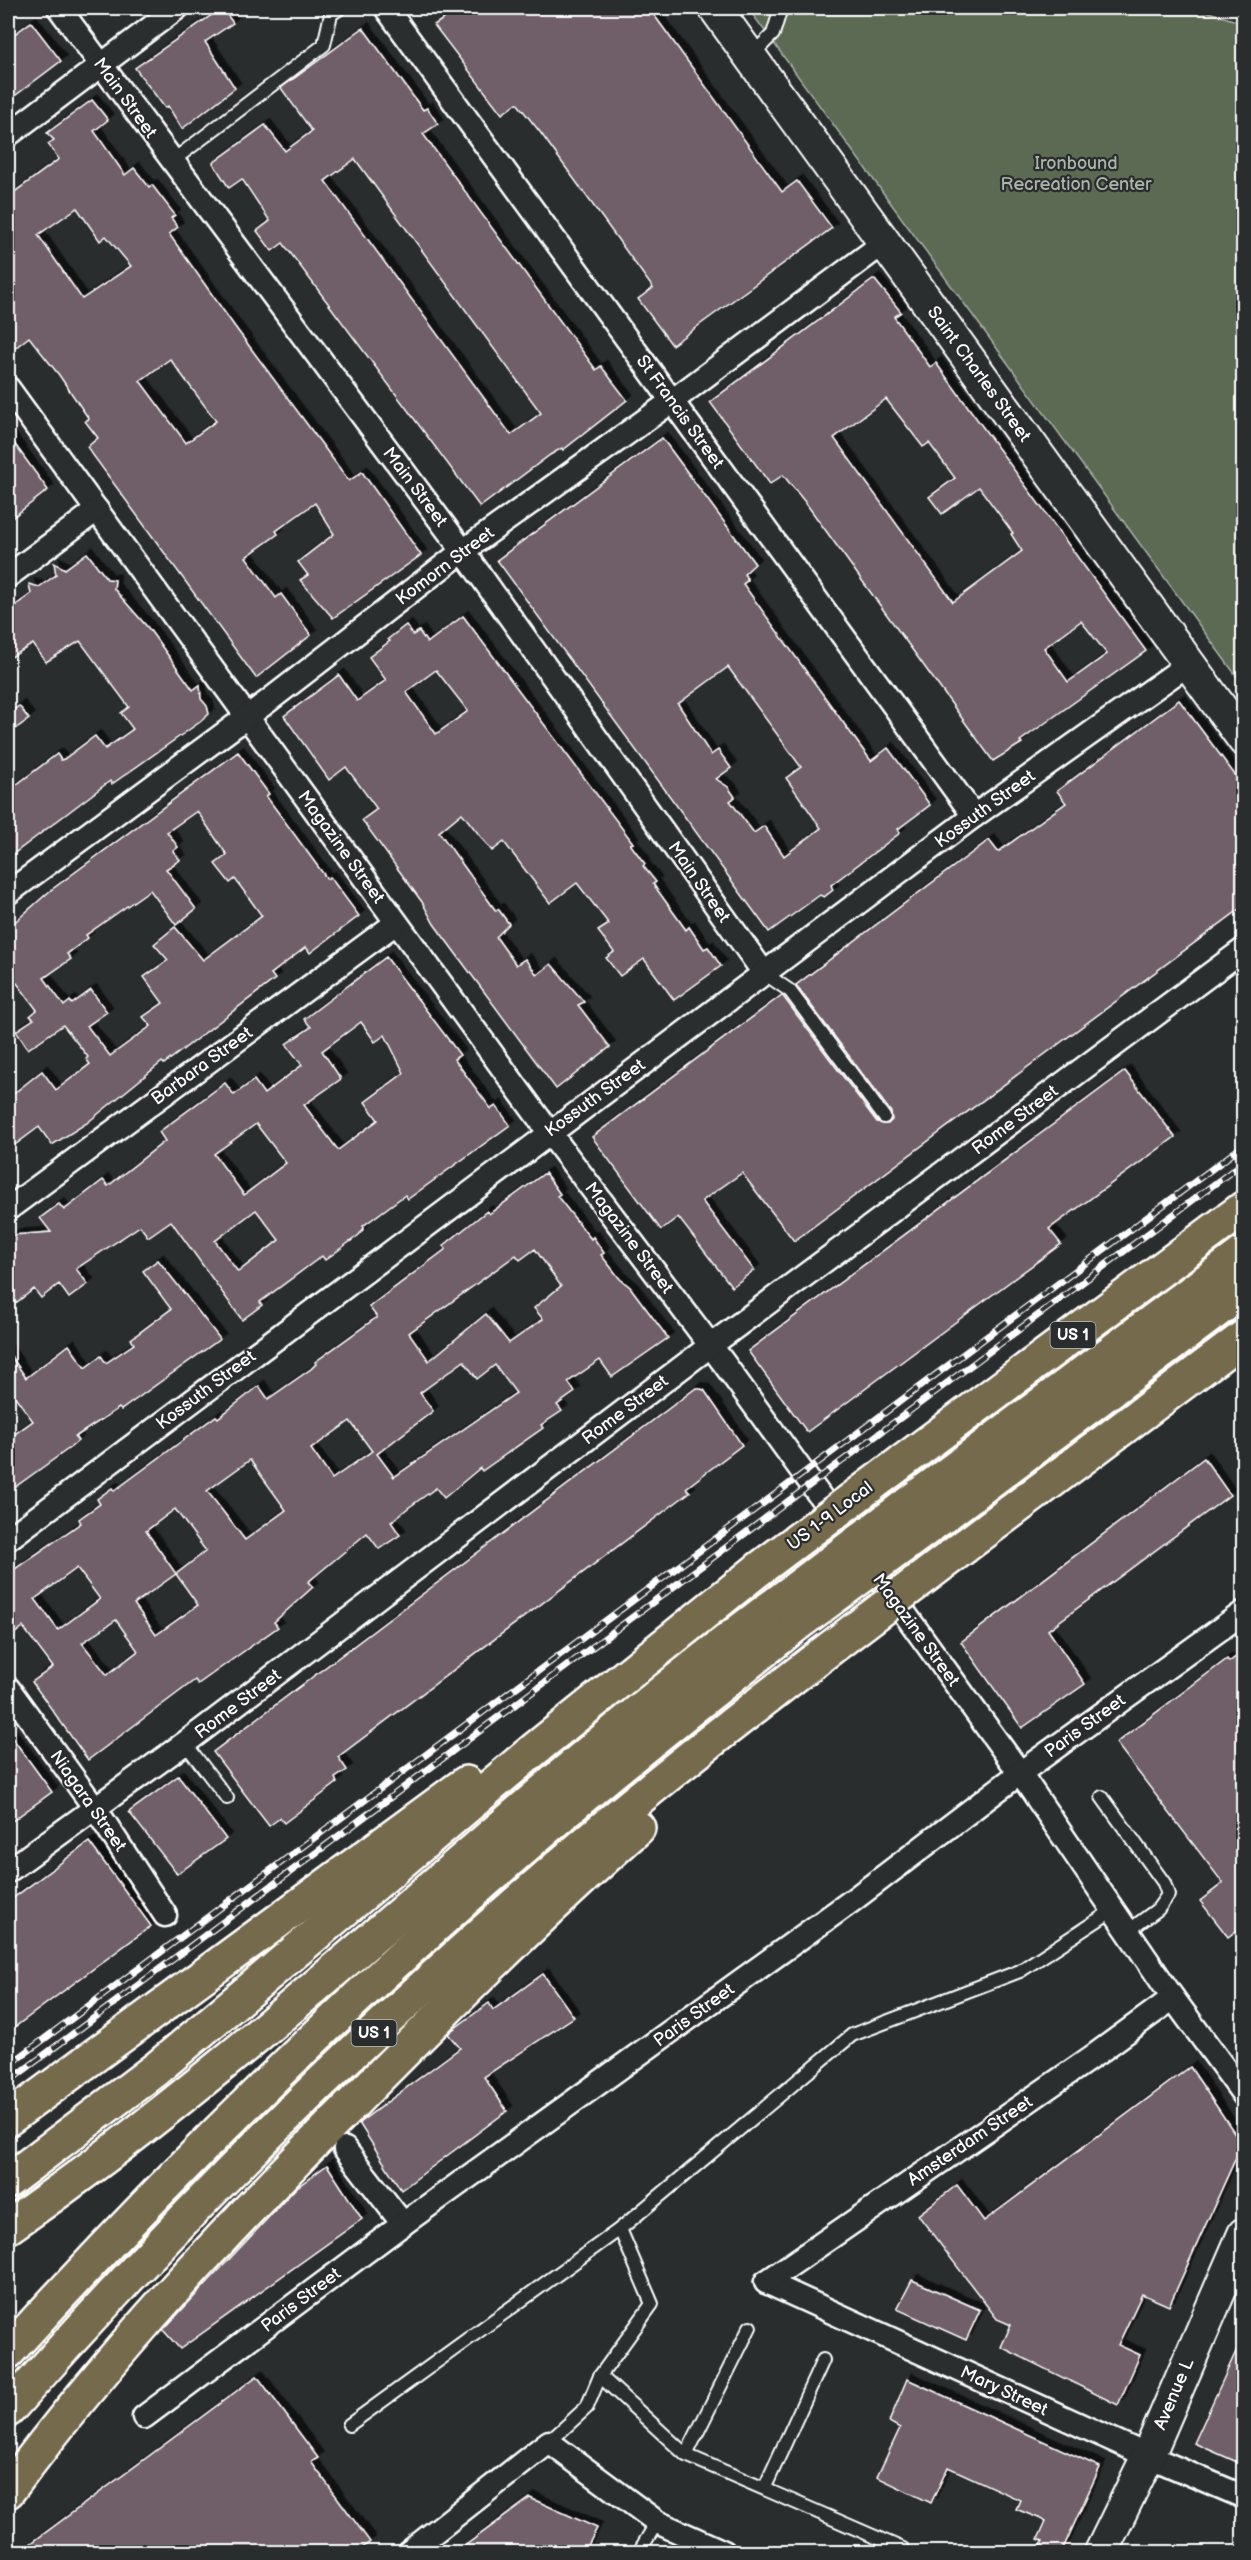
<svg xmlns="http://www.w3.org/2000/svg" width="1251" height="2560" font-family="'Balsamiq Sans',sans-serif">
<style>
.green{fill:#5b6b53;stroke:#adb5a9;stroke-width:1.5}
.building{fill:#6f5f69;stroke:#fff;stroke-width:1.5;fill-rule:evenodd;filter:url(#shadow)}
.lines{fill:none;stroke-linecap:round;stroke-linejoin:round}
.lane-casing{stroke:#fff;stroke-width:16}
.street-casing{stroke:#fff;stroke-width:27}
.secondary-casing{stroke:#fff;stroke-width:36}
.highway-casing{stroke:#fff;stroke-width:38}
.lane{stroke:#2a2d2e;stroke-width:12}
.street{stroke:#2a2d2e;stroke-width:22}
.secondary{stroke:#2a2d2e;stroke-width:32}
.highway{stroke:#746b4b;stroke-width:33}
.rail-casing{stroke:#fff;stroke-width:7}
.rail{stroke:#2a2d2e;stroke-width:4.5;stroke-dasharray:14;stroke-linecap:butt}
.highway-bridge-casing{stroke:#fff;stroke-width:38;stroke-linecap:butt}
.highway-bridge{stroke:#746b4b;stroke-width:33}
.labels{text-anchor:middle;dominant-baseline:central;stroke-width:4.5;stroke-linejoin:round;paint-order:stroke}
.shield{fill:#2a2d2e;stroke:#bfc0c0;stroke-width:1.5}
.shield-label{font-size:16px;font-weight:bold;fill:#fff}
.street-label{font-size:18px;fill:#fff;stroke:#2a2d2e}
.park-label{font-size:18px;fill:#adb5a9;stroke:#2a2d2e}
</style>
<defs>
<filter id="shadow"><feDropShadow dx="5.5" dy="-5.5" stdDeviation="0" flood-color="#0009"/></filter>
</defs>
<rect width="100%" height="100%" fill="#2a2d2e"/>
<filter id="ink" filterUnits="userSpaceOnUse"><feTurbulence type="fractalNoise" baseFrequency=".0167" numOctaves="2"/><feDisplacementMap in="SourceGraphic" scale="12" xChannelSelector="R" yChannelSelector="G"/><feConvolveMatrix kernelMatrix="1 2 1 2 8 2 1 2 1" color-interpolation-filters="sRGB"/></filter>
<g filter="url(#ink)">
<polygon class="green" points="748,8 1196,8 1243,23 1243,685"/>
<g class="building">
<polygon points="222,8 233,23 205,42 235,88 182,129 168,106 165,108 135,68"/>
<polygon points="460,8 649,8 782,192 797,181 832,228 672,345 638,299 653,288 540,132 517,103 502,114 434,25"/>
<polygon points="31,22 61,61 8,101 8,39"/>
<path d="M363,28L423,110L427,108L438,124L423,134L596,370L601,366L627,400L563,450L562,448L550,455L480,507L283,243L272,251L257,231L270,221L242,179L229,188L213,163L265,125L285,151L312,131L281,88ZM355,159L541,413L511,435L325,181Z"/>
<path d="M92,100L108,120L94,131L125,175L134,168L149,187L152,185L175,215L171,218L178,227L169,234L235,327L349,481L362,472L421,555L333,618L300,580L308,575L298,562L334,534L315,503L276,531L278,534L246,557L276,598L281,594L311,635L256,678L87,447L98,438L85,421L89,419L59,375L29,337L15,348L8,338V197L59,159L48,144L54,140L47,133ZM77,208L100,241L106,236L131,266L82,299L38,235ZM170,359L216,421L186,443L140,381Z"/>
<path d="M874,279L901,312L894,317L930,367L936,363L1146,651L1020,741L1022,743L993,761L805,502L783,475L770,484L710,402ZM886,399L923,447L929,443L955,478L929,497L942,514L979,487L1013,533L1011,534L1022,551L953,602L834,438ZM1081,621L1107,654L1068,682L1044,648Z"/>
<polygon points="8,435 48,490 8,521"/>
<path d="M662,438L755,564L744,574L748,580L743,584L863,750L871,761L888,748L930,805L898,829L900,833L831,885L833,890L824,897L820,895L769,932L497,560ZM728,667L801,767L786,778L821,828L784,856L764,826L754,833L730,801L735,797L728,787L716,779L731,768L718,750L711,755L678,704Z"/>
<polygon points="87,553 107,579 115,580 114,589 149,629 193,690 200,685 201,699 207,706 209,714 200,722 112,784 110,781 8,858 8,791 57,754 61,760 64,759 95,736 105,749 133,729 121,713 129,707 80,641 46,662 33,644 8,659 8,611 31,594 29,584 39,587 56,575 54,563 65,569"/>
<path d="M463,616L633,843L630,844L645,864L643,866L656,882L653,884L686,930L689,927L704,949L708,947L721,966L674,1000L644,959L620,976L606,958L614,952L598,931L609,924L577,883L550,903L504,842L492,851L462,813L439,832L496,911L498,909L509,924L496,937L516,965L525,959L537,975L551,964L584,1002L578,1005L610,1047L556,1089L434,924L422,902L362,820L377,809L346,767L329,780L284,716L339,675L357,701L386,680L369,657L390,641L388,639L406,625L413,635L419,631L427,643ZM436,670L468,711L436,734L406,692Z"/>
<polygon points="1179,700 1244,787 1244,906 794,1241 742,1173 702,1201 754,1270 732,1287 678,1217 661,1230 592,1137 782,995 877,1122 888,1124 892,1120 891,1112 796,985 989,840 998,852 1066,803 1057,791"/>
<polygon points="19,706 29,719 8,734 8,714"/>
<path d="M238,752L269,794L266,796L327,879L330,877L359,916L310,953L306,947L271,974L275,979L164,1064L162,1062L87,1123L52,1145L39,1127L8,1150V1098L42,1071L56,1090L90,1064L86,1059L88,1057L63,1025L28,1049L16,1031L34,1019L30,1016L37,1010L17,983L8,990V928L51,890ZM197,811L227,855L215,864L230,883L235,879L262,916L203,960L175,927L154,944L168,960L144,977L163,1003L143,1017L151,1026L110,1056L87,1026L107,1012L91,990L72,1004L70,1001L64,1006L44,978L71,959L67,954L88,938L86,935L150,890L176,925L196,909L166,869L180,860L173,851L178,847L167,832Z"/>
<path d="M386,957L460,1055L454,1059L491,1109L496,1106L510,1125L408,1199L405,1195L363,1226L364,1228L359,1235L325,1260L322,1256L260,1302L262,1305L242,1320L171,1221L148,1237L140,1226L76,1269L88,1284L69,1298L59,1284L41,1298L34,1289L8,1309V1239L13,1235L51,1232L40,1218L59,1204L64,1210L103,1180L108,1186L165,1141L159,1132L225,1083L234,1095L254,1080L264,1094L302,1065L286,1044L311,1027L304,1019ZM361,1022L375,1042L385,1035L404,1073L365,1102L378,1120L338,1150L304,1105L341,1079L322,1051ZM256,1124L286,1163L244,1195L214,1154ZM256,1210L279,1240L238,1272L215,1241Z"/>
<polygon points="1125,1071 1175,1137 1049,1229 1061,1244 807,1432 748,1351"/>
<path d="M545,1173L560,1194L557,1196L591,1239L593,1237L604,1253L601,1255L620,1279L630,1287L668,1338L612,1377L600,1360L568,1382L575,1392L557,1405L562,1411L541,1425L543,1428L482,1471L480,1468L444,1498L436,1488L408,1508L391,1522L400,1535L379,1549L367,1533L308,1582L313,1587L274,1622L278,1627L198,1684L195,1680L88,1760L32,1682L53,1667L23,1627L8,1639V1574L81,1523L79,1519L100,1504L97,1499L112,1488L114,1491L216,1416L218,1418L259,1386L268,1399L311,1369L316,1364L315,1362L377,1317L369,1307L446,1249L443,1246L487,1211L489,1214ZM535,1249L561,1286L534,1308L543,1319L509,1343L486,1314L429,1361L409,1333L516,1255L520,1260ZM464,1361L477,1379L495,1365L516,1393L394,1477L377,1454L433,1411L420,1393ZM350,1421L372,1451L332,1479L311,1449ZM250,1460L286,1510L245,1540L207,1491ZM175,1509L206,1551L176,1574L146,1531ZM77,1568L100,1599L58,1630L35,1599ZM176,1574L198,1605L156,1635L134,1604ZM116,1620L138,1651L107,1675L82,1643Z"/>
<polygon points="158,1260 220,1339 121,1410 119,1408 75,1437 78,1441 71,1447 8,1492 8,1439 33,1421 8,1387 8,1352 26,1378 69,1345 85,1368 101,1356 106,1363 134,1344 131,1339 171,1309 143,1271"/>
<polygon points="696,1388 704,1390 742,1445 686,1488 690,1492 338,1757 347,1770 335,1778 337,1783 284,1823 280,1818 269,1826 213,1752"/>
<polygon points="1204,1458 1230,1495 1048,1630 1085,1684 1022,1728 961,1642"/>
<polygon points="1244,1651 1244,1925 1228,1937 1200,1901 1223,1883 1116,1743 1227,1659 1229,1662"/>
<polygon points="8,1732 52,1792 8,1824"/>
<polygon points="178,1776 226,1839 177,1874 129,1812"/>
<polygon points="89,1842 151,1926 8,2032 8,1902"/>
<polygon points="543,1974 574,2017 484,2077 507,2111 401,2190 359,2123 460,2048 448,2034 451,2031 489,2003 493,2010"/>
<polygon points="1190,2067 1242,2144 1169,2306 1142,2294 1118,2345 1140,2355 1118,2405 1001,2347 1011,2325 997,2319 918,2215 957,2185 984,2221"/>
<polygon points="327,2165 362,2219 180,2349 163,2330 296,2188"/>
<polygon points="912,2280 980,2310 966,2340 897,2309"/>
<polygon points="1244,2334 1244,2465 1194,2443"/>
<polygon points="257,2376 318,2458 311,2462 370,2542 356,2553 18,2553"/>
<polygon points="907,2379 1100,2467 1061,2553 1038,2553 1043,2541 1038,2539 1046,2521 1016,2509 1020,2500 948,2467 931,2503 877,2477 900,2428 889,2422"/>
<polygon points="530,2498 597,2528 584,2553 455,2553"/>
</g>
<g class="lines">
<defs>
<g id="lane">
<polyline points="751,56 773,34 781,8"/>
<polyline points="171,162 324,45 331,14 340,8"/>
<polyline points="764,973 790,991 884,1117"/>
<polyline points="185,1743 227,1798"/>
<polyline points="1102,1797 1164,1883 1168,1895 1158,1909 1127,1932"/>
<polyline points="600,2376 686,2455 903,2549"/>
<polyline points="349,2425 620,2229"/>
<polyline points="549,2442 587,2407 600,2376 652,2304 620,2229 852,2035 1020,1971 1113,1910"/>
<polyline points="686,2455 750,2327"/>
<polyline points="765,2487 823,2360"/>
<polyline points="639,2552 657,2522"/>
</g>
<g id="street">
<polyline points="59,8 463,551 764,973"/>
<polyline points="386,8 974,816"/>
<polyline points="8,135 177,8"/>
<polyline points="8,388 549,1132 723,1362 1020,1773 1173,1998 1244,2095"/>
<polyline points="8,576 97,510"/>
<polyline points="8,893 267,702 463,551 672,401 885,242"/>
<polyline points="8,1209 396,923"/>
<polyline points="8,1539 974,816 1187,665"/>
<polyline points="8,1688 95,1808 165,1915"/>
<polyline points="8,1871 185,1743 710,1346 1244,949"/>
<polyline points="345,2149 403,2224"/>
<polyline points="766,2282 1148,2456 1244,2497"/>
<polyline points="766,2282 1095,2055 1173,1998"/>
<polyline points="144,2417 403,2224 853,1900 1020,1773 1244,1612"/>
<polyline points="409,2552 549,2442 657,2522 724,2552"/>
</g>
<g id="secondary">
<polyline points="715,8 1244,740"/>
<polyline points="1101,2552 1148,2456 1244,2234"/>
</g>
<g id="highway">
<polyline points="902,1462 1244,1208"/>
<polyline points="925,1491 1244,1253"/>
<polyline points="942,1517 1244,1290"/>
<polyline points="965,1546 1244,1337"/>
<polyline points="8,2119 466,1783"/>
<polyline points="8,2181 156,2069 535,1749 759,1569"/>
<path d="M8,2227C281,2038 514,1798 781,1600"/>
<path d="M8,2352C186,2156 376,1972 578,1801C650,1740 724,1683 797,1624"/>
<path d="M8,2410C191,2202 390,2008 602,1829C673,1769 747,1713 820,1656"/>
<path d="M8,2491C111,2352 231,2225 353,2103C446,2009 539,1916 638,1828"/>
</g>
</defs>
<use href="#lane" class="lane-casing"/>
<use href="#street" class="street-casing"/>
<use href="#secondary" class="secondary-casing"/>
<use href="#highway" class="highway-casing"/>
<use href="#lane" class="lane"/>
<use href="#street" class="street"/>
<use href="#secondary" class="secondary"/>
<use href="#highway" class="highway"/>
<defs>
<g id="rail">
<polyline points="8,2066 1244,1145"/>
<polyline points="8,2082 1244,1162"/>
</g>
</defs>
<use href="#rail" class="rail-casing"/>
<use href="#rail" class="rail"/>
<defs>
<g id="highway-bridge">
<polyline points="759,1569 902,1462"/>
<polyline points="781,1600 925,1491"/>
<polyline points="797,1624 942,1517"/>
<polyline points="820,1656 965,1546"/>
</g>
</defs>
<use href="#highway-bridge" class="highway-bridge-casing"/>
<use href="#highway-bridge" class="highway-bridge"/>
</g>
</g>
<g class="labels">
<g class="shield">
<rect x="1050.5" y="1322" width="45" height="26" rx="4.5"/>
<rect x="351.5" y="2020" width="45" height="26" rx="4.5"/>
</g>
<g class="shield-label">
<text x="1073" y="1335">US 1</text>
<text x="374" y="2033">US 1</text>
</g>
<g class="street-label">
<text transform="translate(125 98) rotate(54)">Main Street</text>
<text transform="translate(979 374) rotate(54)">Saint Charles Street</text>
<text transform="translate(680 412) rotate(54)">St Francis Street</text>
<text transform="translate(415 487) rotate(53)">Main Street</text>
<text transform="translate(445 566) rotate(-37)">Komorn Street</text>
<text transform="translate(985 809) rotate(-36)">Kossuth Street</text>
<text transform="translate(341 847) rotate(54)">Magazine Street</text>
<text transform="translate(699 882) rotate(55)">Main Street</text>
<text transform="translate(202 1066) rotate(-36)">Barbara Street</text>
<text transform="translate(595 1098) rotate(-36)">Kossuth Street</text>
<text transform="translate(1015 1120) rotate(-37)">Rome Street</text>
<text transform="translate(629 1238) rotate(53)">Magazine Street</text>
<text transform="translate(206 1390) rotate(-37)">Kossuth Street</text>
<text transform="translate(625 1410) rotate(-37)">Rome Street</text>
<text transform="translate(830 1516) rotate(-37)">US 1-9 Local</text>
<text transform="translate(916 1630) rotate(54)">Magazine Street</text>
<text transform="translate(238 1704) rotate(-37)">Rome Street</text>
<text transform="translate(1085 1726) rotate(-36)">Paris Street</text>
<text transform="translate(88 1801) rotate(55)">Niagara Street</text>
<text transform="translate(694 2015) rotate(-36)">Paris Street</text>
<text transform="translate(970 2141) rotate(-34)">Amsterdam Street</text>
<text transform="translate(301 2300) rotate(-37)">Paris Street</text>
<text transform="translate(1004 2391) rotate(25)">Mary Street</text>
<text transform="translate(1174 2394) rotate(-67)">Avenue L</text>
</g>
<g class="park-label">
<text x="1076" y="163">Ironbound<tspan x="1076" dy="21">Recreation Center</tspan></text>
</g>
</g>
<rect width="1251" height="2560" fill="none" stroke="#2a2d2e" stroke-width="30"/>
<rect x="15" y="15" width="1221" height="2530" fill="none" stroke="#fff" stroke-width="2" filter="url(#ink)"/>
</svg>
